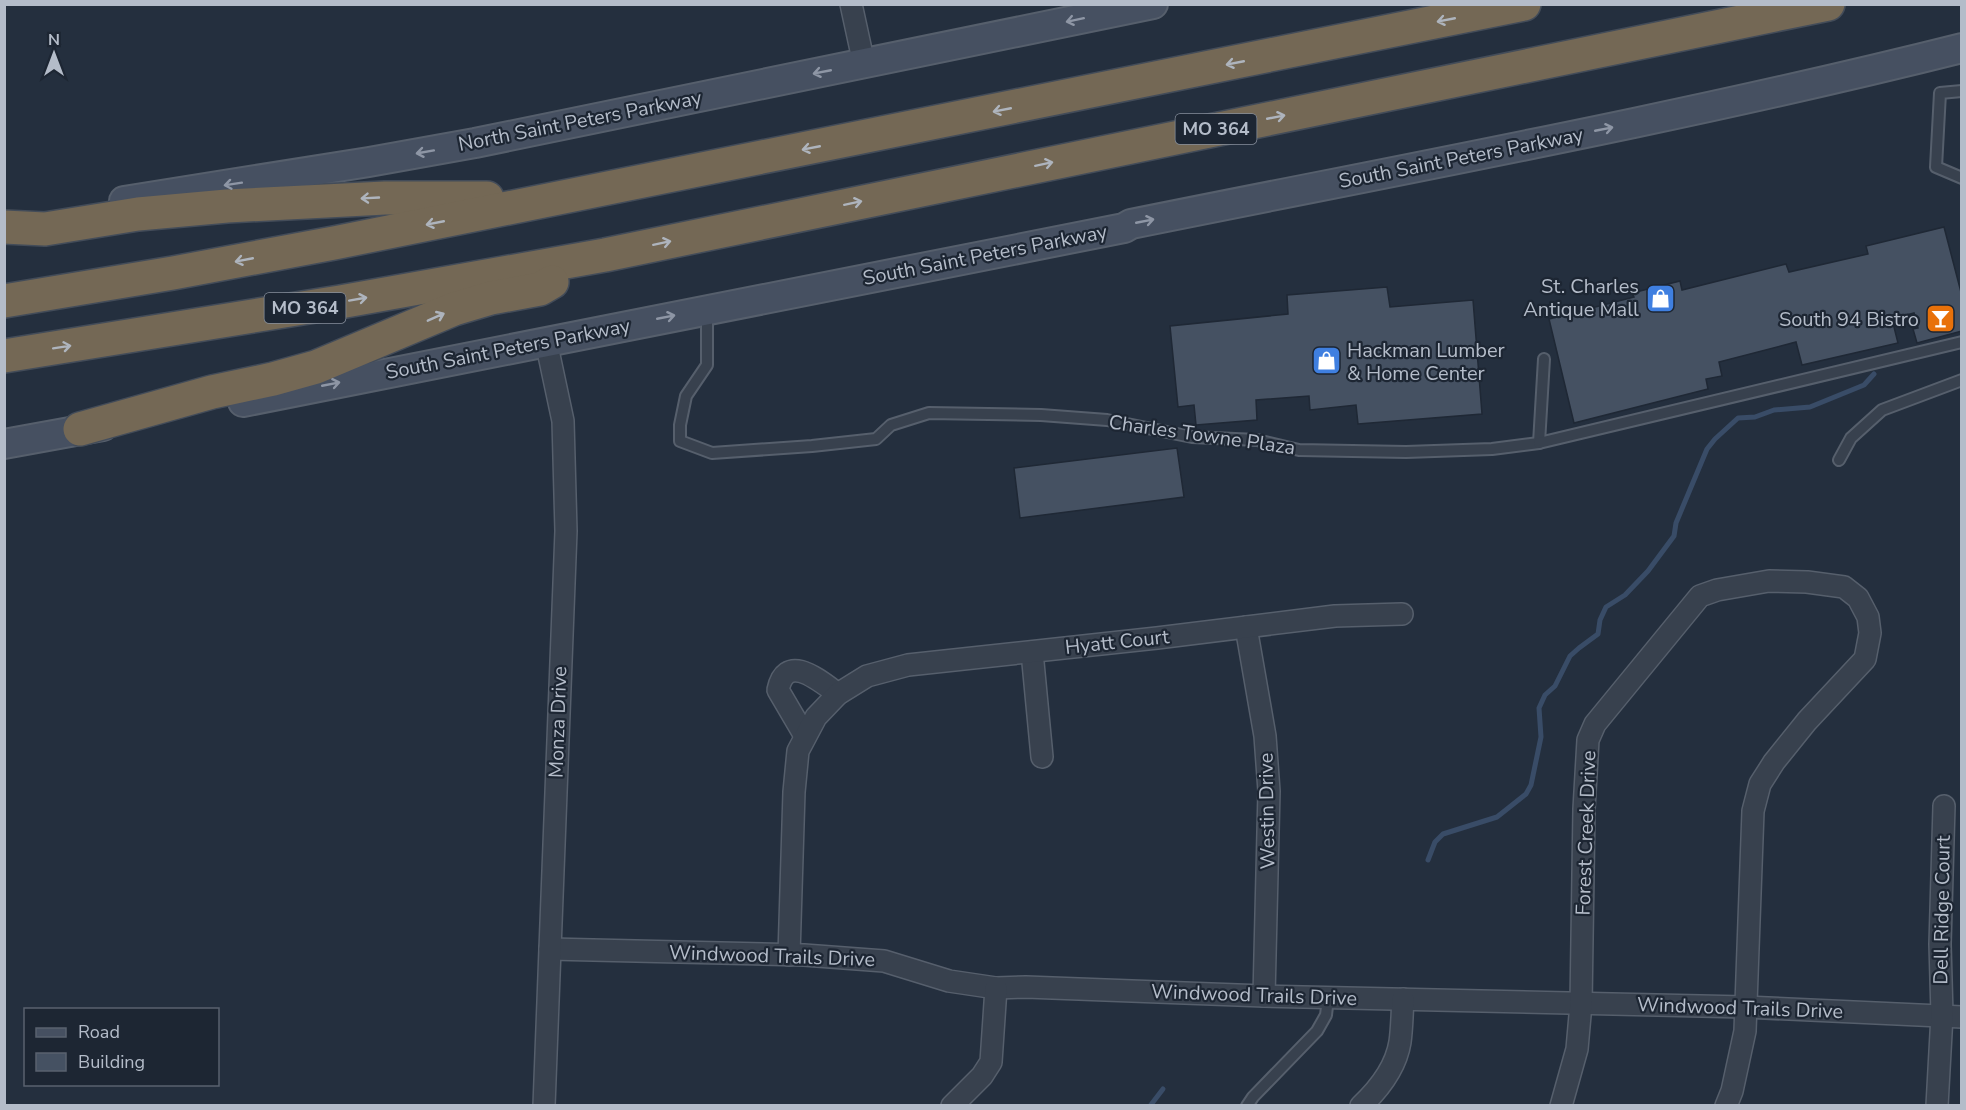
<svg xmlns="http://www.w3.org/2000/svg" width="1966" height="1110" font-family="'Nunito Sans',sans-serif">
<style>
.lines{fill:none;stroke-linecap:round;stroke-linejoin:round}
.stream{stroke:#394c67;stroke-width:5}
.building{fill:#455162;stroke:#1f2835;stroke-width:1.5}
.service-casing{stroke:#565f6c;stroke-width:14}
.minor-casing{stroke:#565f6c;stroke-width:24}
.secondary-casing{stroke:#565f6c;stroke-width:32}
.motorway-casing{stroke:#434c59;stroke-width:36}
.service{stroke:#38414e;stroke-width:10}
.minor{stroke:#38414e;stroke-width:21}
.secondary{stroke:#465061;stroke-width:28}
.motorway{stroke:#746855;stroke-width:33}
.oneway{stroke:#8e96a5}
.oneway2{stroke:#aeb4bd}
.labels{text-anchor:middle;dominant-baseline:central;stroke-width:4.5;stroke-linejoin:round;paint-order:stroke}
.shield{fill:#1d2633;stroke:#878f9c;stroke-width:1.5}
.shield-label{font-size:18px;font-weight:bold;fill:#b4bcc9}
.street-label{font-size:20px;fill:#b4bcc9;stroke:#1d2633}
.poi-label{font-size:20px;fill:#b4bcc9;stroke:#1d2633;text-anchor:end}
</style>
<rect width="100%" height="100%" fill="#242f3e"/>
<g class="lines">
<g class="stream">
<polyline points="1428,860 1435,842 1443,834 1497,817 1526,794 1531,785 1541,737 1539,708 1545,695 1555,686 1570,656 1579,648 1598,634 1600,620 1606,607 1625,595 1648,571 1674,536 1676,523 1707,449 1715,439 1738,418 1755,417 1774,410 1810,407 1864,385 1874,374"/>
<polyline points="1150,1106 1163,1089"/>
</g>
</g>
<g class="building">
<polygon points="1944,227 1962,296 1962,331 1917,343 1913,329 1918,328 1914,313 1892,319 1898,343 1802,365 1796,342 1719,362 1722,376 1706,379 1708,389 1574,423 1549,319 1634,297 1632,293 1680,281 1682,290 1786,264 1789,272 1868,254 1866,246"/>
<polygon points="1387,287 1390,307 1473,300 1482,414 1358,424 1356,405 1310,410 1309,396 1256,400 1257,420 1196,425 1194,405 1178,407 1170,326 1288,314 1287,295"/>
<polygon points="1177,448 1184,497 1020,518 1014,468"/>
</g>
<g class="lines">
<defs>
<g id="service">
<polyline points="1962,91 1940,93 1936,167 1962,178"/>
<polyline points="707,311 707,365 686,396 680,425 680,441 712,453 812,446 876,439 891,425 929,413 1041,415 1107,420 1192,437 1257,440 1299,450 1406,452 1492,449 1539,443 1544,359"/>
<polyline points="1539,443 1962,342"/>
<polyline points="1839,460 1851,438 1882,410 1962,380"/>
<polyline points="1247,1106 1253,1097 1317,1031 1326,1015 1328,998"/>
</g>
<g id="minor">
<polyline points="851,4 864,64"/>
<polyline points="1246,627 1265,736 1269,791 1264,996"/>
<polyline points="1032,652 1042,757"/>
<path d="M805,736L778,690C786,651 820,681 838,694"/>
<polyline points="550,949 804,955 884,961 949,981 996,988 1026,987 1264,996 1745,1007 1962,1017"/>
<polyline points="789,955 794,792 798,751 816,717 838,694 867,676 908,665 1157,638 1335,616 1402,614"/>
<polyline points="544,1106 566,531 563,421 546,341"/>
<polyline points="952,1106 982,1076 991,1062 996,988"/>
<path d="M1361,1106C1379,1089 1396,1067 1400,1042C1402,1028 1402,1013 1403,999"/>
<polyline points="1561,1106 1577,1049 1581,1004 1584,809 1588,740 1595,724 1700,596 1717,590 1769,581 1807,582 1844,587 1858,598 1868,617 1870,633 1865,659 1807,721 1774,762 1760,784 1753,811 1745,1031 1732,1091 1726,1106"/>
<polyline points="1937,1106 1942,1015 1940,944 1944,806"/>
</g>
<g id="secondary">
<polyline points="124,201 369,162 475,143 1153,4"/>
<path d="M243,402L1124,228L1131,224C1409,168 1687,117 1962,48"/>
<polyline points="4,444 103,426"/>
</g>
<g id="motorway">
<polyline points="4,227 45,229 138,214 227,206 385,198 487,198"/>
<polyline points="4,301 173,273 334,243 1524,4"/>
<polyline points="4,356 340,302 605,255 1828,4"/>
<polyline points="80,429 212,392 273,379 316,367 454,309 491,298 540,289 552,282"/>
</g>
</defs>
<use href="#service" class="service-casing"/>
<use href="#minor" class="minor-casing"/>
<use href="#secondary" class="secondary-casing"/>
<use href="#motorway" class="motorway-casing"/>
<use href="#service" class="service"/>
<use href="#minor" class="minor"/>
<use href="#secondary" class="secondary"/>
<use href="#motorway" class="motorway"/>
</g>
<defs><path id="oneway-shaft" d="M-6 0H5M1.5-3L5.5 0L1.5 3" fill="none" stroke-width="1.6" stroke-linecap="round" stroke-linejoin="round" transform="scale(1.5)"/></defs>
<g class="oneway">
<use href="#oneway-shaft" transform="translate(1075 20) rotate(168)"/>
<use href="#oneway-shaft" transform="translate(822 72) rotate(169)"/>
<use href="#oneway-shaft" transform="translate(1604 129) rotate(-11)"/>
<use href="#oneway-shaft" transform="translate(425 152) rotate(170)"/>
<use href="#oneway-shaft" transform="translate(233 184) rotate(171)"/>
<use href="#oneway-shaft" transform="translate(1145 221) rotate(-11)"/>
<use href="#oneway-shaft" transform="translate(666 317) rotate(-11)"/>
<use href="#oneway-shaft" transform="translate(331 384) rotate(-11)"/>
</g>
<g class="oneway2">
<use href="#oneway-shaft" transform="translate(1446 20) rotate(169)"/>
<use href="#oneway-shaft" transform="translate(1235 63) rotate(169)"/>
<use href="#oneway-shaft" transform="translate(1002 110) rotate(169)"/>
<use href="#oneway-shaft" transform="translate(1276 117) rotate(-11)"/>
<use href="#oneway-shaft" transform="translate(811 148) rotate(169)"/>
<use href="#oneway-shaft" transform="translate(1044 164) rotate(-12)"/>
<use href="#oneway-shaft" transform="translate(370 198) rotate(177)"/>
<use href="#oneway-shaft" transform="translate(853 203) rotate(-12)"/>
<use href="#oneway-shaft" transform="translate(435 223) rotate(169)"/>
<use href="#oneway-shaft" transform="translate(662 243) rotate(-12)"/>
<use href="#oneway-shaft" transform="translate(244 260) rotate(169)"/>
<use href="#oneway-shaft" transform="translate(358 299) rotate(-10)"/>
<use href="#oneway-shaft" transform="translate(436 317) rotate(-24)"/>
<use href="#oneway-shaft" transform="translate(62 347) rotate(-9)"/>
</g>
<defs>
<symbol id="shop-square" viewBox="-11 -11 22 22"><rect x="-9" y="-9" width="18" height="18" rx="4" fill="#3f7fe0" stroke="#1d2633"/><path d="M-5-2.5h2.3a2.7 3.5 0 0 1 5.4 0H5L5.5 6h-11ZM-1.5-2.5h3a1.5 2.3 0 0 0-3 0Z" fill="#fff"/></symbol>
<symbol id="bar-square" viewBox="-11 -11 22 22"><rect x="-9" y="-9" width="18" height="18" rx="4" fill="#e8710a" stroke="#1d2633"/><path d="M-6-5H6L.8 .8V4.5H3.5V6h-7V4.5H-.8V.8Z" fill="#fff"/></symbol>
</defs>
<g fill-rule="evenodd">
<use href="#shop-square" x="1644" y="282" width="33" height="33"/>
<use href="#bar-square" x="1924" y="302" width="33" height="33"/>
<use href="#shop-square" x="1310" y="344" width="33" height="33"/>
</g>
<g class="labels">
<g class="shield">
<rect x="1175.5" y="114" width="81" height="30" rx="4.5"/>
<rect x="264.5" y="293" width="81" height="30" rx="4.5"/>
</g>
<g class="shield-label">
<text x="1216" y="129">MO 364</text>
<text x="305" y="308">MO 364</text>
</g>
<g class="street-label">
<text transform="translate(580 121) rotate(-11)">North Saint Peters Parkway</text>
<text transform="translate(1461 158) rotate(-11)">South Saint Peters Parkway</text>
<text transform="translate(985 255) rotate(-11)">South Saint Peters Parkway</text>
<text transform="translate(508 349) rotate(-11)">South Saint Peters Parkway</text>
<text transform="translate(1202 435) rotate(8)">Charles Towne Plaza</text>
<text transform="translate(1117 642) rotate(-6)">Hyatt Court</text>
<text transform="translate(558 722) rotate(-88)">Monza Drive</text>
<text transform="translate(1267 811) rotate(-91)">Westin Drive</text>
<text transform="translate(1586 833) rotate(-88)">Forest Creek Drive</text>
<text transform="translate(1942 910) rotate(-89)">Dell Ridge Court</text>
<text transform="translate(772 956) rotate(2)">Windwood Trails Drive</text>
<text transform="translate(1254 995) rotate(2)">Windwood Trails Drive</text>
<text transform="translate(1740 1008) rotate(2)">Windwood Trails Drive</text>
</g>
<g class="poi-label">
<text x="1639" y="286">St. Charles<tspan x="1639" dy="23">Antique Mall</tspan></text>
<text x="1919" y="319">South 94 Bistro</text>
<text x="1347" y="350" text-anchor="start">Hackman Lumber<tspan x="1347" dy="23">&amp; Home Center</tspan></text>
</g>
</g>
<rect width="1966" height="1110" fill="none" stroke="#b4bcc9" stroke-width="12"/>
<rect x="24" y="1008" width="195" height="78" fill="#1d2633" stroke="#59626f" stroke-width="1.5"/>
<rect x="36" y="1028" width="30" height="9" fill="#465061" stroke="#59626f" stroke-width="1.5"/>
<text x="78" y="1038" font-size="18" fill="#b4bcc9">Road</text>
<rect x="36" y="1053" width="30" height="18" fill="#455162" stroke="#59626f" stroke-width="1.5"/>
<text x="78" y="1068" font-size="18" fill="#b4bcc9">Building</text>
<g transform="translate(54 54)" stroke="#1d2633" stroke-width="4.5" paint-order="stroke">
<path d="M0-4.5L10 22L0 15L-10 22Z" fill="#b4bcc9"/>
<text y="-9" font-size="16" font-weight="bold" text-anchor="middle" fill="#b4bcc9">N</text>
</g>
</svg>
